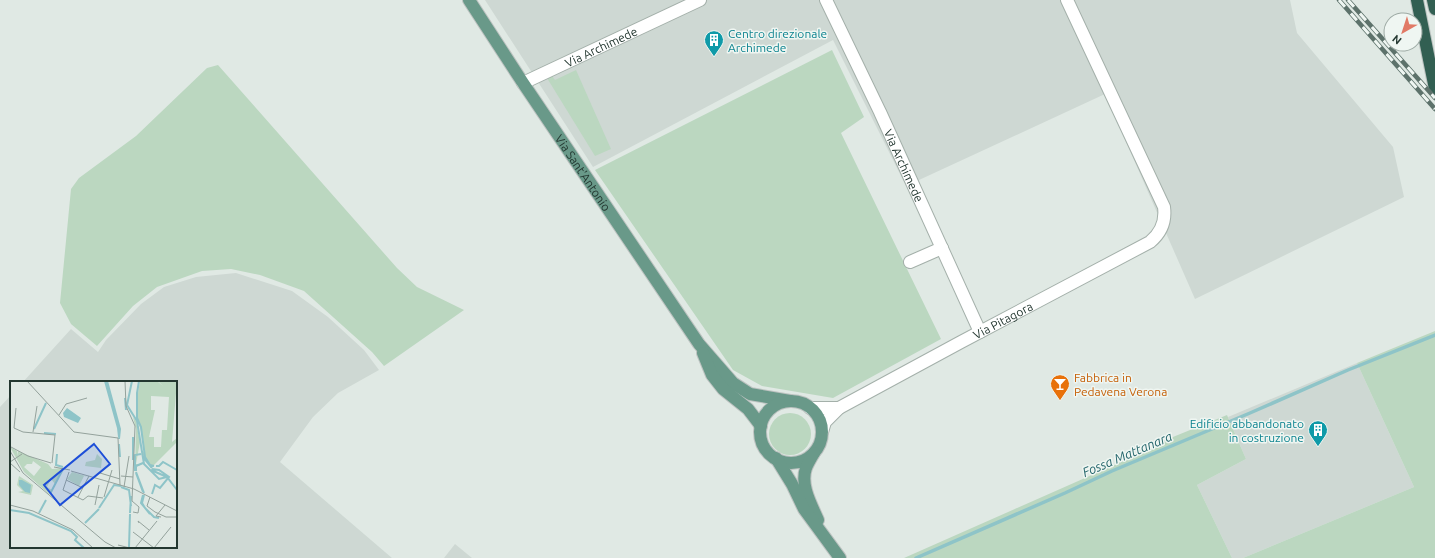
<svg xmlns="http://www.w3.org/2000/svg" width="1435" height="558" font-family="Ubuntu,sans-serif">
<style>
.built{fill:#ced8d3}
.green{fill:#bbd7c0}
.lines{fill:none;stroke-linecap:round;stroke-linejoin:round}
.stream{stroke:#8ec4c8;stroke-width:3.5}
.minor-casing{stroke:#a4b0aa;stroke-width:14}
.major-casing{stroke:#bdc3c1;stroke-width:14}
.highway-casing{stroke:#bdc3c1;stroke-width:14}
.minor{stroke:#fff;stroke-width:12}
.major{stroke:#699989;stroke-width:12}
.highway{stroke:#325f52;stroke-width:12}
.rail-casing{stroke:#5d726b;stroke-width:4.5}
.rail{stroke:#eff6f2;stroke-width:3;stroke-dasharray:9;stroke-linecap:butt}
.labels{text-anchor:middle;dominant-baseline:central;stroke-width:3;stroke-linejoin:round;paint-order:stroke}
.culture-label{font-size:12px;fill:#0d838f;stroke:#eff6f2;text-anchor:start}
.street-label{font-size:12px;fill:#233730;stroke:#eff6f2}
.food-label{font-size:12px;fill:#c56008;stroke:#eff6f2;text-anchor:start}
.water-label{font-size:13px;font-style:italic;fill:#24656b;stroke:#eff6f2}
.inset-river{fill:none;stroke:#8ec4c8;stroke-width:2}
.inset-road{fill:none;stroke:#94a29c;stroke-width:1}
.view{fill:#1d4ed8;fill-opacity:0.15;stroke:#1d4ed8;stroke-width:2}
.inset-edge{fill:none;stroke:#233730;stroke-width:2}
</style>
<rect width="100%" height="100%" fill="#e0e9e4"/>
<g class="built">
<polygon points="485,0 1290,0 1297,33 1393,147 1404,197 1195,299 1105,94 906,186 833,40 593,167"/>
<polygon points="236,273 292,291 328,317 364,350 379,370 338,393 313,417 280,462 392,558 0,558 0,407 11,395 11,547 176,547 176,382 23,382 71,329 98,352 106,340 141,304 164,287 196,277"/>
<polygon points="1357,363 1414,487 1243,558 1232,558 1197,485 1246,459 1228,417"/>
<polygon points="455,544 472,558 444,558"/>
</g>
<g class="green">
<polygon points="832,50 864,117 841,133 941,339 833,398 762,386 733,370 595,170"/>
<polygon points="218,65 397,268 417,287 464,310 384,366 372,352 304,291 260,275 231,269 202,271 157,287 133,306 97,346 71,324 60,303 71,189 79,178 136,136 207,68"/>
<polygon points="576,70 611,149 595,156 547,78 552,76 555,80"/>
<polygon points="1435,331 1435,558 1243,558 1414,487 1357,363"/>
<circle cx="790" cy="434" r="21"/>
<polygon points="1227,415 1246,459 1197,485 1232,558 904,558 1137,455 1136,452"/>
</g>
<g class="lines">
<polyline class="stream" points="916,558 1065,493 1112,471 1250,413 1348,370 1435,335"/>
<defs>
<g id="minor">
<path id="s1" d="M826,0L880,112L980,332"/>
<path id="s2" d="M523,83L700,0"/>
<polyline points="910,262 942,248"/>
<polyline points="810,408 839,408"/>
<path id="s3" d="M822,432L825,422L839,408L961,342L1150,242C1161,233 1166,222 1164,207L1067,0"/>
</g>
<g id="major">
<path id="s4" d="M469,0L523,83L699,344L733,383L750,394L790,401"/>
<polyline points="703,353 712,375 723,389 748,409 761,426"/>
<circle cx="791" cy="432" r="31"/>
<path d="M814,453C811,458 808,463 806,468C800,485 811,504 818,520"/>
<polyline points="776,458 792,484 804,509 840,558"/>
</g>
<g id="highway">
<polyline points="1417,0 1435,89"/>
<polyline points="1433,0 1435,9"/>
</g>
</defs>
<use href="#minor" class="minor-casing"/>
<use href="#major" class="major-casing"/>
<use href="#highway" class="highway-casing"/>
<use href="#minor" class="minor"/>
<use href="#major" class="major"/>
<use href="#highway" class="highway"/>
<defs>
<g id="rail">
<polyline points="1339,0 1435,109"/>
<polyline points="1348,0 1435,98"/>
</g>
</defs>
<use href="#rail" class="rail-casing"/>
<use href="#rail" class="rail"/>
</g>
<defs>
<symbol id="building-pin" viewBox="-11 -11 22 30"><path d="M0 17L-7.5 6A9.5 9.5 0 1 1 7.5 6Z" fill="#0f9aa8" stroke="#eff6f2"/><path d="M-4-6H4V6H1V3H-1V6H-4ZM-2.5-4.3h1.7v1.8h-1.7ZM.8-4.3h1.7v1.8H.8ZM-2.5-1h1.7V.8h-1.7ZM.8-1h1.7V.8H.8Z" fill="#fff"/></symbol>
<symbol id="bar-pin" viewBox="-11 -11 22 30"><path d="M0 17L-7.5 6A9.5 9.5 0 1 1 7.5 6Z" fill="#e8710a" stroke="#eff6f2"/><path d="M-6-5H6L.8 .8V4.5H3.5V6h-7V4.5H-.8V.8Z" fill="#fff"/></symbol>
</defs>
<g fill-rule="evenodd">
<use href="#building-pin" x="703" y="29" width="22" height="30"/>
<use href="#bar-pin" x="1049" y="373" width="22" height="30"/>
<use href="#building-pin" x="1307" y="419" width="22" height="30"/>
</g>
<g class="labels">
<g class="culture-label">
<text x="728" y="33">Centro direzionale<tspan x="728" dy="14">Archimede</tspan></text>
<text x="1304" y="423" text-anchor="end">Edificio abbandonato<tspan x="1304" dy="14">in costruzione</tspan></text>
</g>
<g class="street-label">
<text stroke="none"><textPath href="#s2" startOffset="86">Via Archimede</textPath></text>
<text stroke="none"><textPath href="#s1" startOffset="183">Via Archimede</textPath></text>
<text stroke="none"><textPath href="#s4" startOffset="207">Via Sant'Antonio</textPath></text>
<text stroke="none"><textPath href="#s3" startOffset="216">Via Pitagora</textPath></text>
</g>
<g class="food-label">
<text x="1074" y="377">Fabbrica in<tspan x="1074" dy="14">Pedavena Verona</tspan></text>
</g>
<g class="water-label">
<text transform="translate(1127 454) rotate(-23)">Fossa Mattanara</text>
</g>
</g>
<g transform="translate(10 381)">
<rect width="167" height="167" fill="#e0e9e4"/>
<path d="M130,0H147L153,5L148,0H167L162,61L167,57V61L141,87L131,73L134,70L133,57L127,36V18ZM141,15L159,16L157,49H152L151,66H144V56H139L145,29H141ZM123,36L126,40L130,61L126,83H132L126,86L125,91L126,48ZM0,66L7,70L8,75V70L38,83L42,88L53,87L45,103L41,98L37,106L42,109L39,113L14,91ZM23,80L31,86L24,95L14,86L17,83H22ZM87,73L92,78L91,87L75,85L76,81L85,79ZM62,91L79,96L74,95L69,105L57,98ZM9,95L23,104L21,114L8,111L13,110L7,104Z" fill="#bbd7c0" fill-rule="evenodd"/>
<path d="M57,27L71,37L68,42L54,36L53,32ZM12,99L21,104L20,112L15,111L9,104V99Z" fill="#8ec4c8"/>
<path class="inset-river" d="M95,0L108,47L109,56M97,0L110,48L109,58M122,0L117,24L127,40L134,83L149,98L157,96L167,109M129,0L127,12V37L131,46L135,76L140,84L144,85M115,17L116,29M24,48L36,22M34,52L46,53M109,63L110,76M47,73L46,84L53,86M133,76L142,87M123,79V56M146,85H149L153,81L167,89M141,89L157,96M125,90V74L131,73M126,90V85L133,82M126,91L134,112M126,92L133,111M111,106L119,109L121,125M40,113L53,88M142,113L145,104L150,107L159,96L149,89L142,88M133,114L131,122L140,133M134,114L132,122L135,127L144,136L149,137M89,127L104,104L111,105M0,129L19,132L61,150L67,156L65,159L74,167M29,132L36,119M120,132L121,115M75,142L89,128M119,166L120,133"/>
<path class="inset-road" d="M17,0L64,51L108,57L110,104M115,0L116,25L125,45L122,120L129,126L128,132L123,131M6,27L4,47L13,51L45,54L42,82M49,34L56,23L77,17M23,51L27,25M1,66L18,75L41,82M0,70L13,92L95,161L106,167M0,81L12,73M0,82L10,91M44,86L60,89M61,90L124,108L167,130M59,91L53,109L73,119L78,115L93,117M90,92L110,98M111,95L123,96M56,99L73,107M114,106L119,75M68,116L79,95M94,116L102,89M140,116L137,125L145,131L156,136H167M0,124L23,130L63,149L83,167M85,124L89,104M151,136L146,135L155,124M129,142L128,140L139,149M123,151L144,167M108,164L120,167M125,167L147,140M144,167L161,146"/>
<path class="view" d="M84,63L100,83L50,124L34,104Z"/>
<rect width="167" height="167" class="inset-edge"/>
</g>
<g transform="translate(1403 32) rotate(219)"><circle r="19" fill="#eff6f2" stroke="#9daaa4"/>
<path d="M0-3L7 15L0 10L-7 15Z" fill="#e17a66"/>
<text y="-6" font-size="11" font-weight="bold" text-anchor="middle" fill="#233730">N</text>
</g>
</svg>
